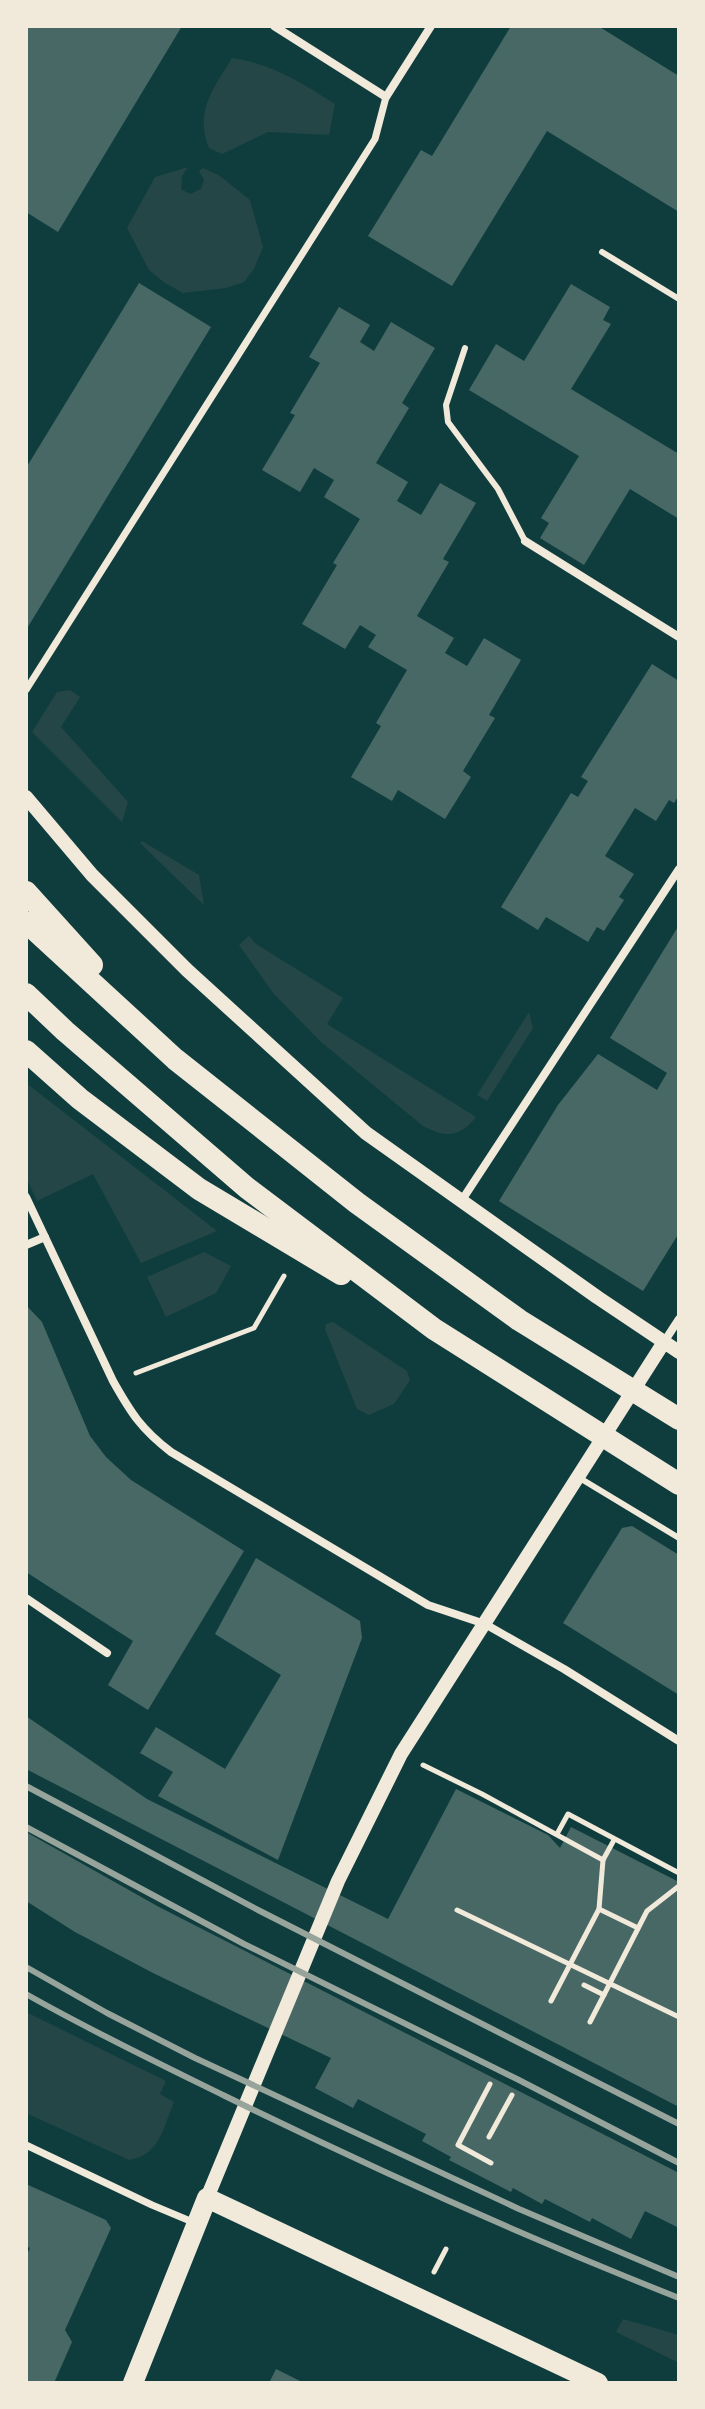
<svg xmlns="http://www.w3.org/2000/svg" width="705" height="2409" font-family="Figtree,sans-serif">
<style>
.green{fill:#244646}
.building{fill:#486865}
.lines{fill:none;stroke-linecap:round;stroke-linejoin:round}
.path{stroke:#f1e9da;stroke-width:5}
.service{stroke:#f1e9da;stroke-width:6}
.pedestrian{stroke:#f1e9da;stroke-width:7}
.minor{stroke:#f1e9da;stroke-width:8}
.tertiary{stroke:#f1e9da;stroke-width:14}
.primary{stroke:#f1e9da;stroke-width:20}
.trunk{stroke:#f1e9da;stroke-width:22}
.rail{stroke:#97a49c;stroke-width:6}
</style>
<rect width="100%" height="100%" fill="#0f3d3e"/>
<g class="green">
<path d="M232,58C273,64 300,82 335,104L329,135L268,132L222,154L209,148C194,111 214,88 232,58Z"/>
<polygon points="188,167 182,176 181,189 190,194 201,189 204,180 199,171 203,168 220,176 250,200 263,247 254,269 244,282 226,288 183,293 165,283 149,270 127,228 155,177"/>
<polygon points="70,690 80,697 61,727 128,802 122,822 32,732 57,692"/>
<polygon points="142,841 199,875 204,905 140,843"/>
<path d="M249,936L256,944L343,998L327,1024L476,1117C459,1138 446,1138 423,1126L321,1042L274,994L239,945Z"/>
<polygon points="529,1012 533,1028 487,1101 477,1095"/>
<polygon points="26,1083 217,1231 141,1263 93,1174 37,1201 26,1177"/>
<polygon points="204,1252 231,1266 216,1293 166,1317 147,1277"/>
<polygon points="333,1322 407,1371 410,1380 394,1404 369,1415 357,1409 325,1329 326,1324"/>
<path d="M26,2012L166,2081L160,2094L174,2102C163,2128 160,2155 129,2160L26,2113Z"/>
<polygon points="623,2319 679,2335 679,2363 616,2332"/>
</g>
<g class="building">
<polygon points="26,26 182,26 58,232 26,212"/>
<polygon points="511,26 598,26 679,76 679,212 547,131 452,286 368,236 421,150 432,156"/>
<polygon points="139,283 211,327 26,630 26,468"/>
<polygon points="571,284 610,307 603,320 611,324 571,389 679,454 679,519 630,489 584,565 540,538 549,523 541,518 579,456 469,390 496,344 524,361"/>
<polygon points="339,307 370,325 360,342 374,351 391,322 435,348 402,403 409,408 376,463 408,482 397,501 421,515 440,483 476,503 443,559 449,562 417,616 454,638 445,653 467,666 484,638 521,660 489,715 495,718 463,771 471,777 445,819 398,790 392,801 351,777 381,726 376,723 407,670 368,647 376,635 360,625 345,649 302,624 337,565 333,563 360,519 324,497 334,480 314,468 300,492 262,470 295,415 290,413 320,363 309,357"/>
<polygon points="652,664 679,681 679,795 674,803 669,800 656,821 635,808 605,856 634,874 619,897 624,900 604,931 597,927 588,942 546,917 538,930 501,907 571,793 578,797 588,781 581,777"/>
<polygon points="679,925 679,1233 643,1291 499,1201 558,1105 598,1054 657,1090 667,1073 610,1038"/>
<polygon points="26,1305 42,1322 90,1436 106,1457 131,1480 244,1551 148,1710 108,1685 133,1641 26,1572"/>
<polygon points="632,1526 679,1555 679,1695 563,1623 622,1528"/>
<polygon points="256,1558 360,1621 362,1638 278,1860 158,1796 173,1772 140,1753 156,1727 225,1769 281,1675 215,1634"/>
<polygon points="26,1716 147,1799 388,1919 456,1789 548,1835 560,1848 571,1827 679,1882 679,2107 26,1769"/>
<polygon points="26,1832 159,1907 679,2173 679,2228 645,2211 631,2239 592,2218 590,2222 545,2199 542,2204 513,2188 511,2192 449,2160 451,2157 422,2141 426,2134 358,2099 353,2108 315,2088 331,2058 155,1974 75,1932 26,1901"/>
<polygon points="26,2184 106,2220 111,2228 65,2330 72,2342 54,2383 26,2383 26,2257 30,2248 26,2246"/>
<polygon points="276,2369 304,2383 269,2383"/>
</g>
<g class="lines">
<g class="path">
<polyline points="136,1373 254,1328 284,1276"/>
<polyline points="423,1765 482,1794 603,1860"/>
<polyline points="557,1834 568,1814 679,1873"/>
<polyline points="599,1909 638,1928"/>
<polyline points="457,1910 679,2017"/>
<polyline points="584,1985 604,1995"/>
<polyline points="551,2001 599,1909 603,1860 614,1840"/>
<polyline points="590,2022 647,1911 679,1886"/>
<polyline points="490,2084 458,2145 491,2163"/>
<polyline points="489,2137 512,2095"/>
<polyline points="434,2272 446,2249"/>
</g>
<g class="service">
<polyline points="602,252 679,299"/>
<polyline points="465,348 446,405 448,422 498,489 525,541"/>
<polyline points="578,1477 679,1538"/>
</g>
<g class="pedestrian">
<polyline points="26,690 375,139 386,97"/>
<polyline points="26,2145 152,2205 195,2223"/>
</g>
<g class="minor">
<polyline points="274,26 386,97 431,26"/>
<polyline points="525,541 679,637"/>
<path d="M26,1197L113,1381C131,1413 141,1429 171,1452L428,1605L485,1624L564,1669L679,1741"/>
<polyline points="462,1200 679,869"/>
<polyline points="26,1245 45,1237"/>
<polyline points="664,1342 679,1319"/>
<polyline points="26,1598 107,1653"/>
</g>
<g class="tertiary">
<polyline points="26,797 92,875 187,970 366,1133 597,1297 679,1352"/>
<polyline points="207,2198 338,1881 401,1754 664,1342"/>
</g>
<polyline class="primary" points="133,2383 207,2198 598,2383"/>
<g class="trunk">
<polyline points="26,892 92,965"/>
<polyline points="26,922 175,1059 357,1203 519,1320 679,1419"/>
<polyline points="26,994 65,1031 247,1188 434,1329 679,1484"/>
<polyline points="26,1051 80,1099 199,1189 341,1274"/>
</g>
<g class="rail">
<polyline points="26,1786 260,1911 679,2124"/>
<polyline points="26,1827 244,1944 517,2079 679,2163"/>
<polyline points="26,1967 107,2013 195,2058 519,2209 679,2277"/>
<path d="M26,1994C91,2031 158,2063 225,2096C374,2169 525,2237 679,2298"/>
</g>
</g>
<rect width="705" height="2409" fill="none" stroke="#f1e9da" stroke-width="56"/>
</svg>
